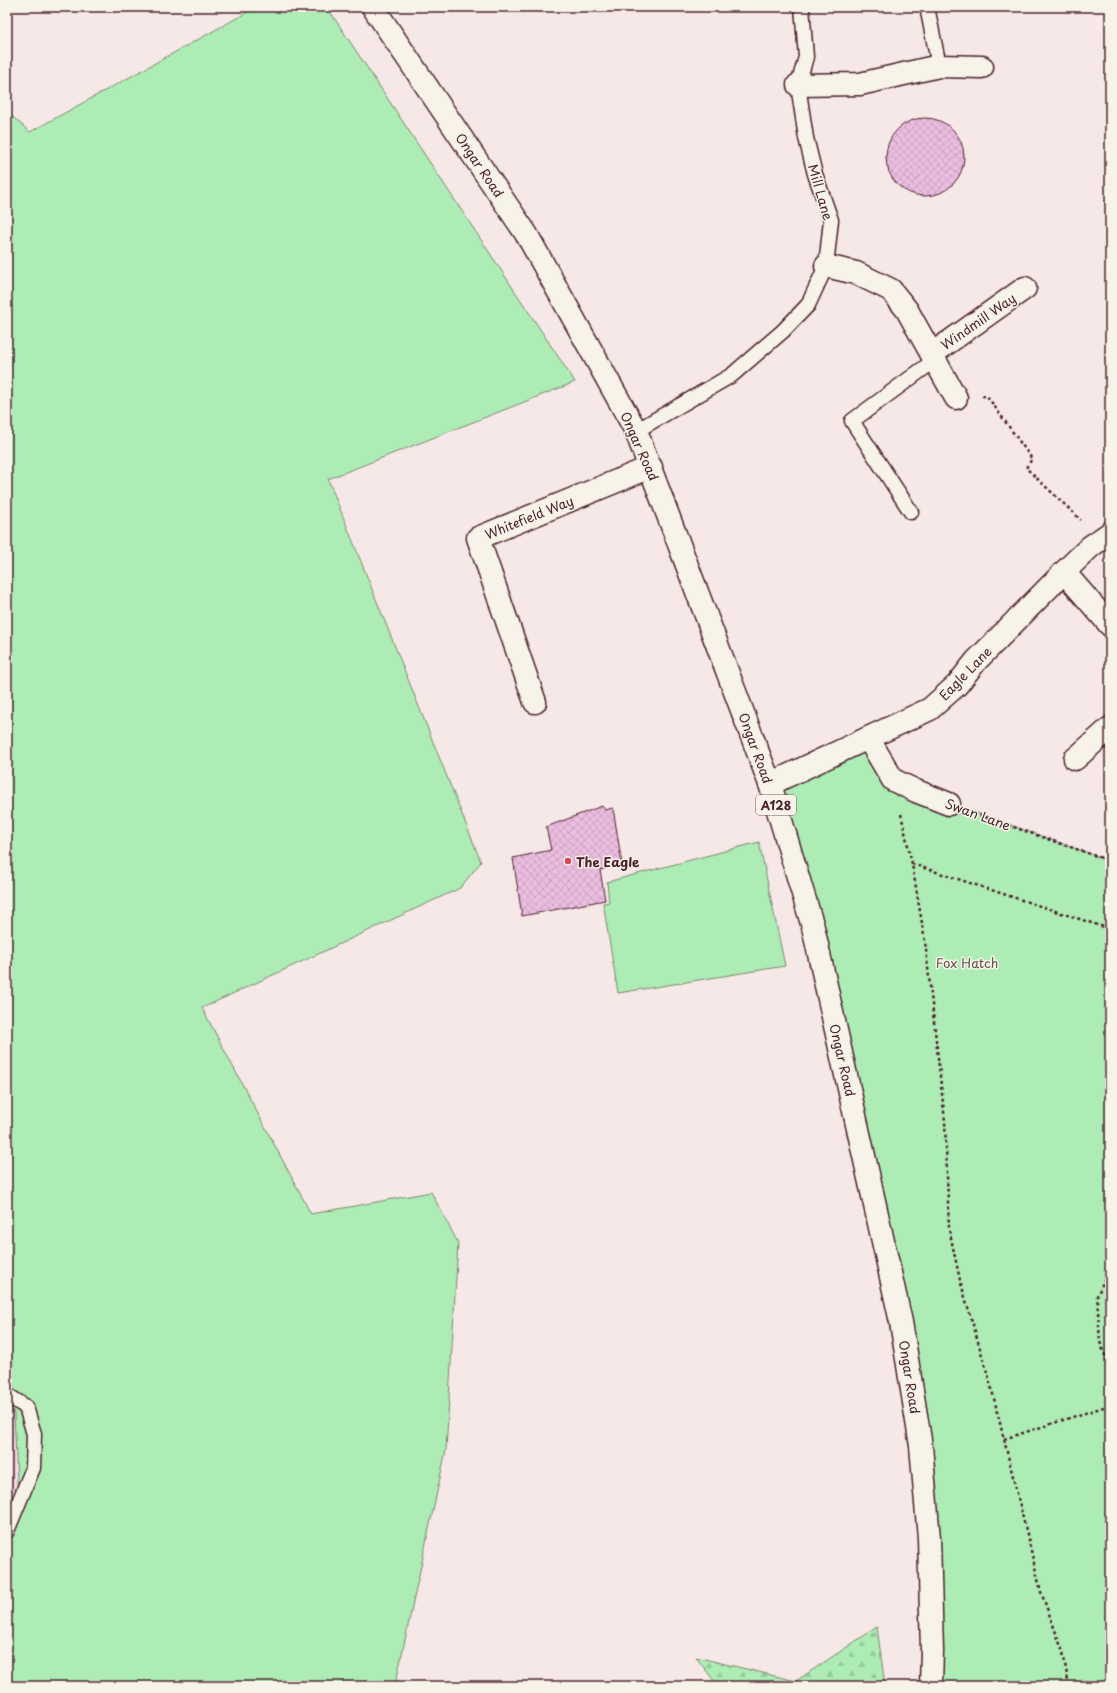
<svg xmlns="http://www.w3.org/2000/svg" width="1117" height="1693" font-family="'Playpen Sans',sans-serif">
<style>
.built{fill:#f2dbe4}
.green{fill:#adedb5;stroke:#7c8670}
.forest{fill:url(#forest-firs);stroke:#7c8670}
.building{fill:url(#building-cross-hatch);stroke:#4a1f2b}
.lines{fill:none;stroke-linecap:round;stroke-linejoin:round}
.service-casing{stroke:#4a1f2b;stroke-width:17}
.minor-casing{stroke:#4a1f2b;stroke-width:25}
.primary-casing{stroke:#4a1f2b;stroke-width:25}
.path{stroke:#4a1f2b;stroke-width:2.5;stroke-dasharray:3 3;stroke-linecap:butt}
.service{stroke:#f7f3e8;stroke-width:14}
.minor{stroke:#f7f3e8;stroke-width:22}
.primary{stroke:#f7f3e8;stroke-width:22}
.poi-dot{fill:#d1495b;stroke:#f7f3e8;stroke-width:1.5}
.labels{text-anchor:middle;dominant-baseline:central;stroke-width:3;stroke-linejoin:round;paint-order:stroke}
.shield{fill:#f7f3e8;stroke:#7e5f64;stroke-width:1}
.shield-label{font-size:12px;font-weight:bold;fill:#4a1f2b}
.street-label{font-size:13px;fill:#4a1f2b;stroke:#f7f3e8}
.poi-label{font-size:13px;font-weight:bold;fill:#4a1f2b;stroke:#f7f3e8;text-anchor:start}
.park-label{font-size:13px;fill:#63524e;stroke:#f7f3e8}
</style>
<defs>
<pattern id="forest-firs" width="22" height="20" patternUnits="userSpaceOnUse"><rect width="22" height="20" fill="#adedb5"/><path d="M5 1l3.5 6h-7zM16 11l3.5 6h-7z" fill="#96cb9c"/></pattern>
<pattern id="building-cross-hatch" width="8" height="8" patternUnits="userSpaceOnUse"><rect width="8" height="8" fill="#ebbde0"/><path d="M0 0l8 8M0 8l8-8" fill="none" stroke="#cba2c0"/></pattern>
</defs>
<rect width="100%" height="100%" fill="#f5e8e6"/>
<filter id="ink" filterUnits="userSpaceOnUse"><feTurbulence type="fractalNoise" baseFrequency=".025" numOctaves="2"/><feDisplacementMap in="SourceGraphic" scale="8" xChannelSelector="R" yChannelSelector="G"/><feConvolveMatrix kernelMatrix="1 2 1 2 8 2 1 2 1" color-interpolation-filters="sRGB"/></filter>
<g filter="url(#ink)">
<polygon class="built" points="7,1407 14,1413 18,1501 7,1548"/>
<g class="green">
<polygon points="257,7 327,7 575,382 328,479 481,862 460,888 202,1008 311,1214 431,1192 458,1243 446,1450 395,1686 7,1686 7,1548 18,1501 14,1413 7,1407 7,112 30,132"/>
<polygon points="868,738 916,791 1110,861 1110,1686 931,1686 921,1446 770,784"/>
<polygon points="759,842 785,966 618,993 603,903 609,902 607,882"/>
</g>
<polygon class="forest" points="877,1627 885,1686 718,1686 696,1657 796,1681"/>
<g class="building">
<circle cx="925" cy="157" r="39"/>
<polygon points="602,806 605,810 613,808 622,864 600,870 605,900 522,916 513,858 551,850 546,827"/>
</g>
<g class="lines">
<defs>
<g id="service">
<polyline points="927,7 939,66"/>
<polyline points="636,431 732,375 783,331 808,305 826,266 831,220 815,174 806,138 798,85 806,57 802,7"/>
<polyline points="911,512 852,421 935,360"/>
<polyline points="7,1395 26,1407 34,1434 33,1468 7,1531"/>
</g>
<g id="minor">
<polyline points="798,85 860,84 939,66 982,67"/>
<polyline points="826,266 856,273 891,290 907,310 956,398"/>
<polyline points="932,354 1025,288"/>
<polyline points="1064,572 1110,625"/>
<polyline points="535,702 478,538 651,467"/>
<polyline points="868,738 893,780 916,791 949,804"/>
<polyline points="1075,759 1110,728"/>
<polyline points="770,784 930,709 957,685 976,661 1064,572 1091,546 1110,533"/>
</g>
<polyline id="primary" points="373,7 527,235 636,431 770,784 813,927 901,1322 921,1446 929,1538 932,1651 931,1686"/>
</defs>
<use href="#service" class="service-casing"/>
<use href="#minor" class="minor-casing"/>
<use href="#primary" class="primary-casing"/>
<g class="path">
<polyline points="982,396 987,396 1032,459 1026,468 1081,520"/>
<polyline points="974,813 1110,861"/>
<polyline points="901,814 912,864 925,941 945,1121 949,1229 960,1280 991,1386 1041,1592 1063,1652 1069,1686"/>
<polyline points="912,864 1110,929"/>
<polyline points="1110,1267 1097,1296 1100,1342 1110,1368"/>
<polyline points="1004,1439 1110,1405"/>
</g>
<use href="#service" class="service"/>
<use href="#minor" class="minor"/>
<use href="#primary" class="primary"/>
</g>
</g>
<circle class="poi-dot" cx="568" cy="861" r="4"/>
<g class="labels">
<rect class="shield" x="756" y="795" width="40" height="20" rx="3"/>
<g class="shield-label">
<text x="776" y="805">A128</text>
</g>
<g class="street-label">
<text transform="translate(480 165) rotate(56)">Ongar Road</text>
<text transform="translate(821 192) rotate(74)">Mill Lane</text>
<text transform="translate(978 321) rotate(-35)">Windmill Way</text>
<text transform="translate(640 446) rotate(66)">Ongar Road</text>
<text transform="translate(529 517) rotate(-22)">Whitefield Way</text>
<text transform="translate(965 673) rotate(-46)">Eagle Lane</text>
<text transform="translate(756 748) rotate(70)">Ongar Road</text>
<text transform="translate(978 814) rotate(20)">Swan Lane</text>
<text transform="translate(843 1060) rotate(77)">Ongar Road</text>
<text transform="translate(910 1377) rotate(81)">Ongar Road</text>
</g>
<g class="poi-label">
<text x="576" y="861">The Eagle</text>
</g>
<g class="park-label">
<text x="967" y="962">Fox Hatch</text>
</g>
</g>
<rect width="1117" height="1693" fill="none" stroke="#f7f3e8" stroke-width="24"/>
<rect x="12" y="12" width="1093" height="1669" fill="none" stroke="#4a1f2b" stroke-width="1.5" filter="url(#ink)"/>
</svg>
